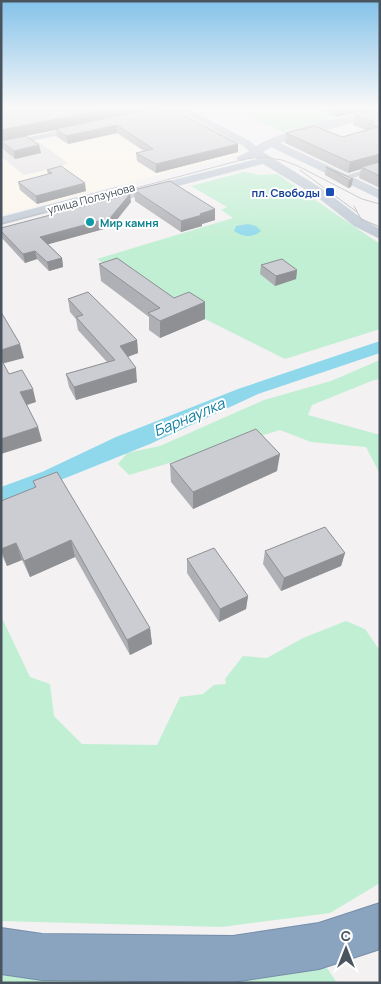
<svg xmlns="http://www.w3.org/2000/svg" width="381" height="984" font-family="Manrope,sans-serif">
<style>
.commercial{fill:#fcf7ec}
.education{fill:#e4e2e3}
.green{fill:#c1efd3}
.water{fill:#8fd8eb}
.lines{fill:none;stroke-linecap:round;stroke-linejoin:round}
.highway-casing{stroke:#758eaa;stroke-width:2}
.street{fill:#bfc8cf;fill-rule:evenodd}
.secondary{fill:#bfc9d4;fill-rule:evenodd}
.highway{fill:#8aa3be;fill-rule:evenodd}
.tram{stroke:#b3b6bb;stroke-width:1}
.wall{fill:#afb0b5}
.shaded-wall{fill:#8e9094}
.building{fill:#cbcdd3;stroke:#8e9094}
.transit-dot{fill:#1a4fb4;stroke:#fff;stroke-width:2}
.culture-dot{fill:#0f9aa8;stroke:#fff;stroke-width:2}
.labels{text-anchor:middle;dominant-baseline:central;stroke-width:4;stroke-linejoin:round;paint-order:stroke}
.far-transit-label{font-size:11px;font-weight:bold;fill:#164399;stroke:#fff;text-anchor:end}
.far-street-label{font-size:11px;fill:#49545e;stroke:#fff}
.far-culture-label{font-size:11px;font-weight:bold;fill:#0d838f;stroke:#fff;text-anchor:start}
.water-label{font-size:15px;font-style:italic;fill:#0f7e9c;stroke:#fff}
</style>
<rect width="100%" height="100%" fill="#f3f1f1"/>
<polygon class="commercial" points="172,114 242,154 1,215 1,149"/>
<polygon class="education" points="39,142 68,163 60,167 24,175 1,156 1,150"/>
<g class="green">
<polygon points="226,107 308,107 337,119 283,132"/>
<polygon points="244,172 260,175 277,174 380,244 380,329 285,359 205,319 189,308 175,314 97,259 233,218 221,210 227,207 191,186"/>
<polygon points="380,360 380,379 374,380 312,405 308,415 380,435 380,474 366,447 311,442 280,430 129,475 118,464 127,453 160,446 264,400 331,381"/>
<polygon points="1,616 30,677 50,684 54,716 82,744 157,745 180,697 203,694 214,685 226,684 225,679 243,656 267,658 303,638 346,621 365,629 380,651 380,883 330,913 222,927 1,921"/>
<polygon points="325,965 337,983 1,983 1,970"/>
</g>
<g class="water">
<path d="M248,224L256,226L261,231C253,238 242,237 234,231L236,226Z"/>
<polygon points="380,341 380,353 258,394 150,444 1,504 1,487 42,472 116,437 238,389"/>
</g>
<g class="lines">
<defs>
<polygon id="highway" points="380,903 380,949 319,969 233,982 42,980 1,974 1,928 42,934 233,936 319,923"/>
</defs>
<use href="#highway" class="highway-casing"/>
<g class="street">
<polygon points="77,127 81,129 80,131 1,147 1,143"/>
<polygon points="380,165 380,170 342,181 338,178"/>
</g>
<path class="secondary" d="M185,107L250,141L256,146C288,127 343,118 380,109V115L280,143L380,190V199L271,147L263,152L324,190L364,220L380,229V239L354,226L316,196L263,164L101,206L96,205L95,202L96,200L1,225V217L116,187L120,188L122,191L121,193L257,159L255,157L242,161L238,160L236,158L249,151L242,145L174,108Z"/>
<use href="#highway" class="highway"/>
<g class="tram">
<polyline points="300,170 357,212"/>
<polyline points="354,206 361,219 380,227"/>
<polyline points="1,224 245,159 264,157 282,160 298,166 362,199 380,204"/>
</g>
</g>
<g class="wall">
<polygon points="1,107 238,144 238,152 156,173 137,161 136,153 144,151 117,133 68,144 57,137 56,130 26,136 39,145 41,153 15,159 3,149 1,142"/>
<polygon points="326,107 380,107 380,108 336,117 325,113"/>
<polygon points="380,108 380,188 359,178 361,169 348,173 285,143 286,133 342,137 366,130 353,125 355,115"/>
<polygon points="326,167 353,179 351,187 348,188 325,175"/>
<polygon points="47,170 86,191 37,204 20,190 18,182 48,175"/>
<polygon points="134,190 215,209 215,220 202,224 202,226 181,232 135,201"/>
<polygon points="131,202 111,227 48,244 62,258 63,267 49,271 37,259 25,263 1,237 1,228"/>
<polygon points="99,264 205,319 160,338 149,330 149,317 101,281"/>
<polygon points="261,265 297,270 296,279 275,286 260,274"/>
<polygon points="68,299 137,340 138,353 128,357 137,382 76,400 69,387 66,374 107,362 78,330 76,319 70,312"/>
<polygon points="170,464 277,471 193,509 171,482"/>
<polygon points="33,481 150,628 152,644 130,655 75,557 30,577 22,560 7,566 1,553 1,501 35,488"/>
<polygon points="265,551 345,553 341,566 281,591 263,564"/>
<polygon points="187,559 248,596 246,609 219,622 187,573"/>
</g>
<g class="shaded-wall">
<polygon points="118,107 167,107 1,141 1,130"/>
<polygon points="337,107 380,107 380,108 336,117"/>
<polygon points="117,125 117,133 68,144 66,136"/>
<polygon points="238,144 238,152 156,173 156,164"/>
<polygon points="39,145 41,153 15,159 14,151"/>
<polygon points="380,154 380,164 361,167 361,169 348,173 350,162"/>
<polygon points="353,179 351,187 348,188 349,180"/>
<polygon points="85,183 86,191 37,204 36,196"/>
<polygon points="130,194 131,202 111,227 42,246 40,237"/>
<polygon points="215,209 215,220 202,224 202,226 181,232 181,221 200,214"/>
<polygon points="35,251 37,259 25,263 23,254"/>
<polygon points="62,258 63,267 49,271 47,262"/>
<polygon points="297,270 296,279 275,286 276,276"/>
<polygon points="205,302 205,319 160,338 160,321"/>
<polygon points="137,340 138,353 121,359 120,346"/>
<polygon points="20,344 24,358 1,364 1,350"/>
<polygon points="136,368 137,382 76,400 74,387"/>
<polygon points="33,389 36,402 24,406 20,392"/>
<polygon points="38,427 42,441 1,454 1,439"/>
<polygon points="280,454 277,471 193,509 193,492"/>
<polygon points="71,540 75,557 30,577 24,561"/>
<polygon points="16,543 22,560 7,566 1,549"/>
<polygon points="345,553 341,566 281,591 284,578"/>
<polygon points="248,596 246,609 219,622 220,609"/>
<polygon points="150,628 152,644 130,655 127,640"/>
</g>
<g class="building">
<polygon points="1,107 118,107 1,130"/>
<polygon points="159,107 168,107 238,144 156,164 136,153 153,149 117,125 66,136 56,129"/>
<polygon points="380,108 380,154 350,162 286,133 314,126 342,137 378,127 369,124 374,122 355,115"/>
<polygon points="26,136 39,145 14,151 1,141"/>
<polygon points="380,162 380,176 361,167"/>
<polygon points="61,166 85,183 36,196 18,182 52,173 47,170"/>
<polygon points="326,167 353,179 349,180"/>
<polygon points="170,181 215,209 200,214 202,215 181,221 134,190"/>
<polygon points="130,194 110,218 40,237 62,258 47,262 35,251 23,254 1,231 1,228"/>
<polygon points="117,258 174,298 189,292 205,302 160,321 148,313 160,308 99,264"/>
<polygon points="282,259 297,270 276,276 261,265"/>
<polygon points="88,292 137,340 120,346 136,368 74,387 66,374 115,360 76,317 83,315 68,299"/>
<polygon points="1,312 20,344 1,350"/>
<polygon points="1,359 9,374 22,370 33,389 20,392 38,427 1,439"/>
<polygon points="256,429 280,454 193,492 170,464"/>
<polygon points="57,472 150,628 127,640 71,540 24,561 16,543 1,549 1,501 36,487 33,481"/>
<polygon points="325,527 345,553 284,578 265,551"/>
<polygon points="214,548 248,596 220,609 187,559"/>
</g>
<linearGradient id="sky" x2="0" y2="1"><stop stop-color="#84c2e9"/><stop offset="0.44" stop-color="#faf9f9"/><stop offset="1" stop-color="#faf9f9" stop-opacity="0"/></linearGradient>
<rect width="381" height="245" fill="url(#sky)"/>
<rect class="transit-dot" x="325" y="187" width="10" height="10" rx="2.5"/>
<circle class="culture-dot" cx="90" cy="222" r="5"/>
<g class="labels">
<g class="far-transit-label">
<text x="320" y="192">пл. Свободы</text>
</g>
<g class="far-street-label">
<text transform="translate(91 198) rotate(-15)">улица Ползунова</text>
</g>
<g class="far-culture-label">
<text x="100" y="222">Мир камня</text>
</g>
<g class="water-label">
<text transform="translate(189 417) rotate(-23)">Барнаулка</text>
</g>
</g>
<rect width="381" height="984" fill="none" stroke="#49545e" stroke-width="5"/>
<g transform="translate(346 949)" stroke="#ffffff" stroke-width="4" paint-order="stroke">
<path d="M0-4L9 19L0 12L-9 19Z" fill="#49545e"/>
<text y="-8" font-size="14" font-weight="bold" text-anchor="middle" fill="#49545e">С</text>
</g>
</svg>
